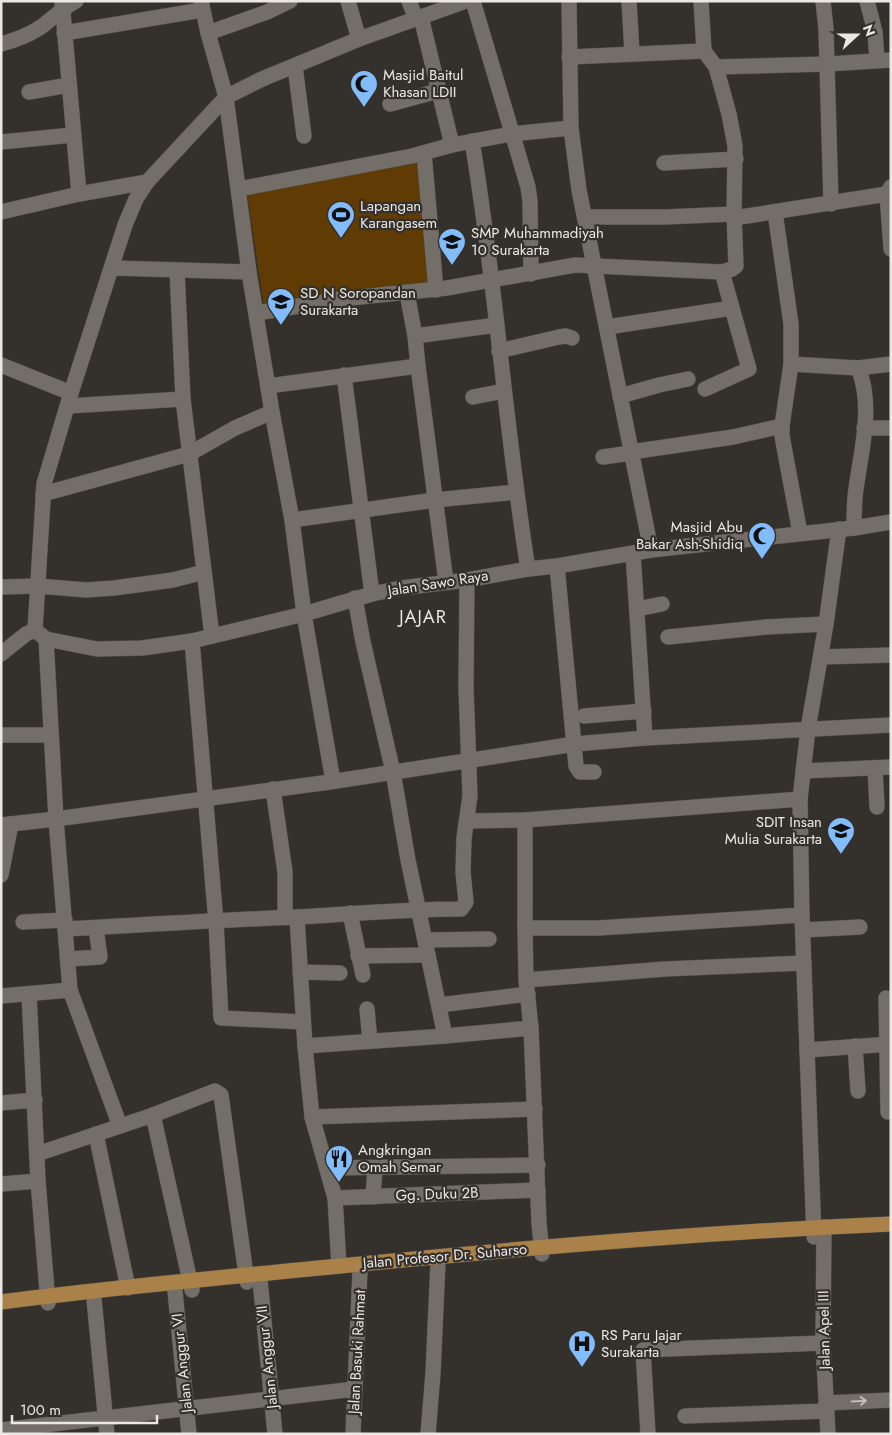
<svg xmlns="http://www.w3.org/2000/svg" width="892" height="1435" font-family="Jost,sans-serif">
<style>
.green{fill:#603c04}
.lines{fill:none;stroke-linecap:round;stroke-linejoin:round}
.minor-casing{stroke:#524e49;stroke-width:16}
.major-casing{stroke:#524e49;stroke-width:16}
.minor{stroke:#736e68;stroke-width:15}
.major{stroke:#aa8148;stroke-width:15}
.oneway{stroke:#c0bdb9}
.labels{text-anchor:middle;dominant-baseline:central;stroke-width:4.5;stroke-linejoin:round;paint-order:stroke}
.poi-label{font-size:15px;fill:#eae7e4;stroke:#34302b;text-anchor:start}
.street-label{font-size:15px;fill:#eae7e4;stroke:#34302b}
.quarter-label{font-size:18px;letter-spacing:1px;fill:#eae7e4;stroke:#34302b}
</style>
<rect width="100%" height="100%" fill="#34302b"/>
<polygon class="green" points="417,163 434,285 264,307 247,193"/>
<g class="lines">
<defs>
<g id="minor">
<polyline points="62,1 79,194"/>
<polyline points="201,1 208,33 226,97 249,272 272,412 292,520 304,614 333,781"/>
<polyline points="348,1 359,39"/>
<polyline points="409,1 416,19"/>
<polyline points="473,1 528,187 530,201 531,274"/>
<polyline points="569,1 571,128 579,190 651,550"/>
<polyline points="629,1 632,53"/>
<polyline points="823,1 826,29 831,204"/>
<polyline points="867,1 875,32 877,60"/>
<polyline points="421,17 452,145"/>
<polyline points="64,33 202,10"/>
<polyline points="208,33 267,12 290,1"/>
<path d="M1,44C16,40 29,35 41,27C53,18 63,8 76,1"/>
<polyline points="569,57 704,51"/>
<polyline points="295,66 304,136"/>
<polyline points="716,67 827,64 891,60"/>
<polyline points="29,92 69,85"/>
<polyline points="390,104 438,91"/>
<path d="M472,141C496,283 505,427 528,569"/>
<polyline points="1,142 73,135"/>
<polyline points="424,153 436,290"/>
<polyline points="664,163 736,159"/>
<polyline points="891,187 887,194 891,249"/>
<polyline points="239,189 412,156 452,145 511,134 571,128"/>
<polyline points="1,212 79,194 147,182"/>
<polyline points="775,212 791,324 791,364 782,426 782,436 800,533"/>
<polyline points="585,217 665,217 734,214"/>
<polyline points="734,218 887,194 891,195"/>
<polyline points="112,268 249,272"/>
<polyline points="177,270 183,399 212,636"/>
<polyline points="407,293 415,336 418,366 446,582"/>
<polyline points="257,313 341,299 447,288 575,265 722,272 732,269 736,266 734,214 735,146 729,114 716,67 704,51 701,1"/>
<polyline points="607,327 732,308"/>
<polyline points="415,336 497,325"/>
<polyline points="499,351 559,337 566,336 572,338"/>
<polyline points="791,364 858,368 891,364"/>
<polyline points="1,365 71,393"/>
<polyline points="344,375 372,594"/>
<polyline points="268,386 418,366"/>
<polyline points="705,389 749,369 722,272"/>
<polyline points="620,396 659,385 688,379"/>
<polyline points="473,397 504,391"/>
<polyline points="68,406 183,399"/>
<polyline points="864,428 891,428"/>
<polyline points="631,452 733,437 782,426"/>
<polyline points="603,457 631,453"/>
<polyline points="43,494 189,454 235,428 272,412"/>
<polyline points="292,520 435,500 516,492"/>
<path d="M854,528C854,515 854,502 856,489C861,451 874,405 858,368"/>
<polyline points="633,553 645,738"/>
<polyline points="557,566 576,766 580,772 594,772"/>
<polyline points="1,587 38,586 86,590 114,588 173,580 204,572"/>
<polyline points="355,598 363,642 393,772 408,860 445,1036"/>
<polyline points="637,609 662,604"/>
<polyline points="35,630 46,639 97,649 142,648 192,641 304,614 372,594 401,588 467,580 528,569 557,566 651,550 854,528 891,522"/>
<polyline points="35,630 44,484 71,393 125,225 136,199 147,182 226,97 262,79 359,39 466,1"/>
<polyline points="668,637 766,627 826,624"/>
<polyline points="46,639 56,819 70,990 120,1126"/>
<polyline points="192,641 216,922 221,1018 303,1022"/>
<polyline points="1,654 26,634 35,630"/>
<polyline points="821,657 891,655"/>
<polyline points="584,716 644,711"/>
<polyline points="1,735 51,735"/>
<polyline points="875,768 877,807"/>
<polyline points="803,771 891,767"/>
<polyline points="273,789 285,872 285,917"/>
<polyline points="467,821 525,820"/>
<polyline points="1,825 56,819 330,782 575,744 645,738 891,725"/>
<polyline points="1,875 11,824"/>
<polyline points="350,913 363,975"/>
<polyline points="297,917 305,1046"/>
<polyline points="23,922 65,920"/>
<polyline points="525,928 598,928 802,915"/>
<path d="M66,929C143,925 221,920 298,917C353,914 407,909 461,909L466,902L463,872L464,838L470,796L466,687L467,580"/>
<polyline points="803,930 860,927"/>
<polyline points="425,940 489,939"/>
<polyline points="358,956 428,955"/>
<polyline points="68,959 100,957 96,928"/>
<polyline points="300,972 340,973"/>
<polyline points="526,980 665,969 804,963"/>
<polyline points="29,994 38,1181 48,1303"/>
<polyline points="1,996 70,990"/>
<polyline points="886,998 888,1112"/>
<polyline points="439,1005 528,994"/>
<polyline points="367,1009 370,1041"/>
<polyline points="531,1028 526,980 525,928 525,820 800,799"/>
<polyline points="855,1046 858,1091"/>
<polyline points="807,1050 891,1044"/>
<polyline points="1,1103 35,1100"/>
<polyline points="153,1115 192,1290"/>
<polyline points="312,1117 535,1109"/>
<polyline points="96,1134 128,1288"/>
<polyline points="37,1154 153,1115 215,1091 221,1095 247,1282"/>
<polyline points="327,1168 538,1165"/>
<polyline points="1,1184 38,1181"/>
<polyline points="373,1197 375,1168"/>
<polyline points="335,1198 538,1190"/>
<polyline points="824,1227 823,1343 828,1434"/>
<polyline points="814,1237 802,915 800,799 808,729 826,624 839,529"/>
<polyline points="339,1266 335,1198 312,1117 305,1046 445,1036 531,1028 539,1223 542,1254"/>
<polyline points="260,1280 275,1434"/>
<polyline points="175,1291 189,1434"/>
<polyline points="94,1299 107,1434"/>
<polyline points="826,1403 891,1400"/>
<polyline points="685,1416 827,1411"/>
<polyline points="1,1430 355,1389"/>
<polyline points="353,1434 360,1270"/>
<polyline points="428,1434 433,1373 438,1263"/>
<polyline points="648,1434 643,1350 823,1343"/>
</g>
<path id="major" d="M1,1302C114,1287 227,1277 340,1266C523,1248 707,1232 891,1224"/>
</defs>
<use href="#minor" class="minor-casing"/>
<use href="#major" class="major-casing"/>
<use href="#minor" class="minor"/>
<use href="#major" class="major"/>
</g>
<defs><path id="oneway-shaft" d="M-6 0H5M1.5-3L5.5 0L1.5 3" fill="none" stroke-width="1.6" stroke-linecap="round" stroke-linejoin="round" transform="scale(1.25)"/></defs>
<use class="oneway" href="#oneway-shaft" transform="translate(859 1401) rotate(-3)"/>
<defs>
<symbol id="mosque-pin" viewBox="-11 -11 22 30"><path d="M0 17L-7.5 6A9.5 9.5 0 1 1 7.5 6Z" fill="#83bcfa" stroke="#34302b"/><path d="M3.5-4.9A6 6 0 1 0 3.5 4.9A5 5 0 1 1 3.5-4.9Z" fill="#111"/></symbol>
<symbol id="stadium-pin" viewBox="-11 -11 22 30"><path d="M0 17L-7.5 6A9.5 9.5 0 1 1 7.5 6Z" fill="#83bcfa" stroke="#34302b"/><path d="M0-5a6.5 5 0 1 0 0 10a6.5 5 0 1 0 0-10ZM-3.5-1.8h7v3.6h-7Z" fill="#111"/></symbol>
<symbol id="school-pin" viewBox="-11 -11 22 30"><path d="M0 17L-7.5 6A9.5 9.5 0 1 1 7.5 6Z" fill="#83bcfa" stroke="#34302b"/><path d="M0-5L7-2L0 1L-7-2ZM-4 1L0 2.5L4 1V4Q0 6-4 4Z" fill="#111"/></symbol>
<symbol id="restaurant-pin" viewBox="-11 -11 22 30"><path d="M0 17L-7.5 6A9.5 9.5 0 1 1 7.5 6Z" fill="#83bcfa" stroke="#34302b"/><path d="M-5-6h1v4h1v-4h1v4h1v-4h1v5L-1.5 .5V6h-2V.5L-5-1ZM5-6V6H3V1.5H1.5Q1.5-4 5-6Z" fill="#111"/></symbol>
<symbol id="hospital-pin" viewBox="-11 -11 22 30"><path d="M0 17L-7.5 6A9.5 9.5 0 1 1 7.5 6Z" fill="#83bcfa" stroke="#34302b"/><path d="M-5-5h3v3.5h4V-5h3V5h-3V1.5h-4V5h-3Z" fill="#111"/></symbol>
</defs>
<g fill-rule="evenodd">
<use href="#mosque-pin" x="348" y="68" width="32" height="43"/>
<use href="#stadium-pin" x="325" y="199" width="32" height="43"/>
<use href="#school-pin" x="436" y="226" width="32" height="43"/>
<use href="#school-pin" x="265" y="286" width="32" height="43"/>
<use href="#mosque-pin" x="746" y="520" width="32" height="43"/>
<use href="#school-pin" x="825" y="815" width="32" height="43"/>
<use href="#restaurant-pin" x="323" y="1143" width="32" height="43"/>
<use href="#hospital-pin" x="566" y="1328" width="32" height="43"/>
</g>
<g class="labels">
<g class="poi-label">
<text x="383" y="75">Masjid Baitul<tspan x="383" dy="17">Khasan LDII</tspan></text>
<text x="360" y="206">Lapangan<tspan x="360" dy="17">Karangasem</tspan></text>
<text x="471" y="233">SMP Muhammadiyah<tspan x="471" dy="17">10 Surakarta</tspan></text>
<text x="300" y="293">SD N Soropandan<tspan x="300" dy="17">Surakarta</tspan></text>
<text x="743" y="527" text-anchor="end">Masjid Abu<tspan x="743" dy="17">Bakar Ash-Shidiq</tspan></text>
<text x="822" y="822" text-anchor="end">SDIT Insan<tspan x="822" dy="17">Mulia Surakarta</tspan></text>
<text x="358" y="1150">Angkringan<tspan x="358" dy="17">Omah Semar</tspan></text>
<text x="601" y="1335">RS Paru Jajar<tspan x="601" dy="17">Surakarta</tspan></text>
</g>
<g class="street-label">
<text transform="translate(438 583) rotate(-9)">Jalan Sawo Raya</text>
<text transform="translate(437 1194) rotate(-2)">Gg. Duku 2B</text>
<text transform="translate(445 1256) rotate(-5)">Jalan Profesor Dr. Suharso</text>
<text transform="translate(824 1330) rotate(-91)">Jalan Apel III</text>
<text transform="translate(357 1352) rotate(-87)">Jalan Basuki Rahmat</text>
<text transform="translate(267 1357) rotate(-96)">Jalan Anggur VII</text>
<text transform="translate(182 1363) rotate(-96)">Jalan Anggur VI</text>
</g>
<g class="quarter-label">
<text x="423" y="617">JAJAR</text>
</g>
</g>
<rect width="892" height="1435" fill="none" stroke="#eae7e4" stroke-width="5"/>
<g transform="translate(857 35) rotate(69)" stroke="#34302b" stroke-width="4" paint-order="stroke">
<path d="M0-4L9 19L0 12L-9 19Z" fill="#eae7e4"/>
<text y="-8" font-size="14" font-weight="bold" text-anchor="middle" fill="#eae7e4">N</text>
</g>
<path d="M12 1415v8h145v-8" fill="none" stroke="#eae7e4" stroke-width="2.5"/>
<text x="20" y="1415" font-size="15" fill="#eae7e4" stroke="#34302b" stroke-width="4" paint-order="stroke">100 m</text>
</svg>
